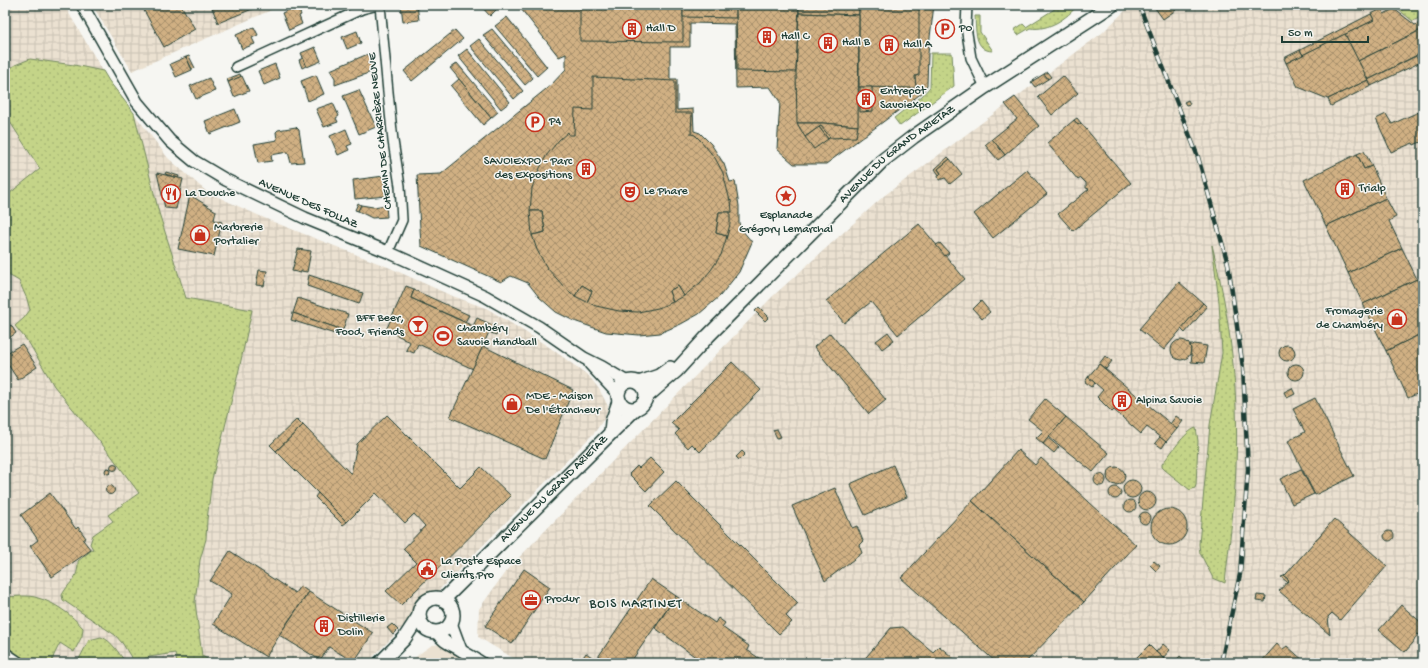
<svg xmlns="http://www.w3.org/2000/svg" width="1428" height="668" font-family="'Gochi Hand',sans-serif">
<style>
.built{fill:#ebe1d1}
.industrial{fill:url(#industrial-grid)}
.grass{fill:url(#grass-dots);stroke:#72885e}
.building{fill:url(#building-cross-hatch);stroke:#1f3d34}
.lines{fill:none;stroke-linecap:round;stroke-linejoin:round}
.minor-casing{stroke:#1f3d34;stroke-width:12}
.tertiary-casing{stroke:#1f3d34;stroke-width:14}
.secondary-casing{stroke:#1f3d34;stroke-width:16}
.minor{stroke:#f6f6f2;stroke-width:9}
.tertiary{stroke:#f6f6f2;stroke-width:11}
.secondary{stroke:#f6f6f2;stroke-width:13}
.rail-casing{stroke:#1f3d34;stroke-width:4.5}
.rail{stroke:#f6f6f2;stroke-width:3;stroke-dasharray:9;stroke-linecap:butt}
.labels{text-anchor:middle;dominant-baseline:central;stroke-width:3;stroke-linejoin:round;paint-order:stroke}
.poi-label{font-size:12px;fill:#1f3d34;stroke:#f6f6f2;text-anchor:start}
.street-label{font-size:12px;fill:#1f3d34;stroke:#f6f6f2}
.neighbourhood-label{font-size:13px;letter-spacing:1px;fill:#1f3d34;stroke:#f6f6f2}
</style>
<defs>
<pattern id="industrial-grid" width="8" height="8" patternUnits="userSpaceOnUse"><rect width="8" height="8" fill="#ebe1d1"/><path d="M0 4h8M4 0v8" fill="none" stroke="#c9c2b4"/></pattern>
<pattern id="grass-dots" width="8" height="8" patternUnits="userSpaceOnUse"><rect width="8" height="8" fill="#c4d488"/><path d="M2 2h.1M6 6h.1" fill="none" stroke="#a8b776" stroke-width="1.8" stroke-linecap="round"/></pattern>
<pattern id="building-cross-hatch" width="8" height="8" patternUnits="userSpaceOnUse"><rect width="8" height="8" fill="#d0b083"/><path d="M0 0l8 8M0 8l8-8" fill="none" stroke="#a8906c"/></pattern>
</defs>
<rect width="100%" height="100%" fill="#f6f6f2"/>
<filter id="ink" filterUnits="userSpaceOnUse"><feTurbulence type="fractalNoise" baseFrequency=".025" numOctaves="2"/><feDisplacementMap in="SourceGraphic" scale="8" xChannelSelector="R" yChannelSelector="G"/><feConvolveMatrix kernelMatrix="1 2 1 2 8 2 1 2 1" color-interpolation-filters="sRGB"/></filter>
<g filter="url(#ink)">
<polygon class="built" points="445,644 471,663 410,663 419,654 432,645"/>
<g class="industrial">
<polygon points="5,5 64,5 109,81 168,158 207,192 271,221 388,267 450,295 488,309 549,347 589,376 599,389 608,406 606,416 595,432 367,663 27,663 5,654"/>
<polygon points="92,5 283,5 132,71"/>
<polygon points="1131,5 1423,5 1423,663 521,663 478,637 479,609 506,571 773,296 885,195 1102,33"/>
</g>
<g class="grass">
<path d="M1061,5H1078C1067,18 1049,31 1030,28L1018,35L1014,30L1023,24L1026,27Z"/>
<polygon points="1400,5 1423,5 1423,16 1413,21 1395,7"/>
<path d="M975,16H980V32L993,51C974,51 976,29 975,16Z"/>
<polygon points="931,53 952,53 954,86 900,126 894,118 922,96 930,87"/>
<path d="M30,59L74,65L103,71L109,81L134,113L159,213L186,298L252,310L238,374L212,479L207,520L206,539L200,560L195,602L202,656L209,660L231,663H177L175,653L149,657L144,659L143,663H138L132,659L123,644L115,635L63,600L62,595C70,580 78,581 78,561L93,549L90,544L93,535L113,521L108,515L139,493L110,454L54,386L29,343L15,326L24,318L30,310L27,299L19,281L5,273V197L40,169L5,114V72L15,65Z"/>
<path d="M1212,245C1230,317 1239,390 1236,465C1235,504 1229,544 1225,583L1213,578L1200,553L1199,544L1210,425L1222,353L1219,302Z"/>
<path d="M1196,428L1198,441L1196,485L1195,488L1190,490L1165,470L1162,467V464C1170,455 1185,431 1196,428Z"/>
<path d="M22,596C27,596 33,596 38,598C54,602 72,615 83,628L82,636L74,652L60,643L54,655L52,661L54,663H29L5,645V597Z"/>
<path d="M101,637C113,641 118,654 127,663H77L89,640Z"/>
</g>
<g class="building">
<polygon points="141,5 181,5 195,29 164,47"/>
<polygon points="211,5 262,5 218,23"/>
<polygon points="333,5 347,5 335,10"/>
<polygon points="401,5 417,5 419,20 403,22"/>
<polygon points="480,5 497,5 499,7 490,16"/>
<polygon points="526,5 934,5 928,53 927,85 923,92 910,102 826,164 794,164 777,149 780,102 770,87 736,88 735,24 690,23 690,47 670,47 670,79 677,79 677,110 693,109 694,131 700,133 711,144 724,164 730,182 735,181 739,206 739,223 742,230 752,242 739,272 720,296 699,314 681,324 660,333 639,335 606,332 574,321 556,312 539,297 528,283 511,276 501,282 421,246 417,175 441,174 551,85 566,69 566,54 559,57 521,9"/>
<polygon points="580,5 683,5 683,42 580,41"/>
<polygon points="683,5 736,5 736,18 683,17"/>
<polygon points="736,5 799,5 796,72 737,71"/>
<polygon points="799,5 859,5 859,15 799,13"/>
<polygon points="859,5 919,5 919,75 915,76 916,88 859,87"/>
<polygon points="1159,5 1173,5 1176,10 1163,19 1155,8"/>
<polygon points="297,6 301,15 299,16 302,24 289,30 282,13"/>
<polygon points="1382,9 1384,14 1394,9 1415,25 1423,22 1423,29 1358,61 1345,34 1374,20 1371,14"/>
<polygon points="799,13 859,15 858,126 823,123 797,123 796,72"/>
<polygon points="1371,14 1374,20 1303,55 1300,50"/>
<polygon points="507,17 547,67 537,76 495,26"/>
<polygon points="254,27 258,35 252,38 255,44 242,49 236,35"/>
<polygon points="492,29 533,78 525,85 483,35"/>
<polygon points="1423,29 1423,52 1368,80 1358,61"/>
<polygon points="455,30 463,39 412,81 404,71"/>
<polygon points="357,31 361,43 347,49 342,37"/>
<polygon points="1345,34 1368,80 1328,99 1298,87 1286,63"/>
<polygon points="479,39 523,91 514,99 470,46"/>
<polygon points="315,47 321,61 307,67 301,53"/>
<polygon points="467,49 510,102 501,109 458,56"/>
<polygon points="1300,50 1303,55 1286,63 1284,58"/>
<polygon points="368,54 373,63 374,71 335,85 335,78 330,70"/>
<polygon points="189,56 195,68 192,69 186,57"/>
<polygon points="1416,56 1419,63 1371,86 1368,80"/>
<polygon points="186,57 192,70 176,77 170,64"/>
<polygon points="303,58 306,66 302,68 299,60"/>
<polygon points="457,63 498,112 491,118 450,68"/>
<polygon points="275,64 280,78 264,85 258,71"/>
<polygon points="1047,72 1051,77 1048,79 1044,74"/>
<polygon points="240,74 241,77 228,82 227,79"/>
<polygon points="1044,74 1048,79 1035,87 1031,82"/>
<polygon points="316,75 324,94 308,101 301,81"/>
<polygon points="242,76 249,91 234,97 228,82"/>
<polygon points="1063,76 1078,93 1052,115 1038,97"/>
<polygon points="593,77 675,81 675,113 692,113 691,134 695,135 701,141 715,158 723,173 730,201 731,200 732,212 719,212 716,233 727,236 721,255 711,270 700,283 684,296 678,286 669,291 673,302 658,308 638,312 619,311 596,306 587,302 592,291 582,285 575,296 566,289 547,268 537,250 532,235 545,232 542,211 530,211 532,188 537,174 546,156 559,140 568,132 569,135 574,135 575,109 593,110"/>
<polygon points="209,78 215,91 196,99 190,86"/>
<polygon points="459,79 491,118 483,125 451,86"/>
<polygon points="1368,80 1371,86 1331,106 1328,99"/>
<polygon points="860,87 872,87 873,111 860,112"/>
<polygon points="359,90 376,127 359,134 343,96"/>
<polygon points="1015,97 1039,126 1005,155 992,139 1017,119 1005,104"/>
<polygon points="1188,100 1190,104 1186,105 1184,102"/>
<polygon points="333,103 339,116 336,118 338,122 324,127 316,109"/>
<polygon points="235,109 240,122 210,134 205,121"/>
<polygon points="1423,110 1423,141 1414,145 1413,143 1391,152 1376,119 1386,114 1392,124"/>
<polygon points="1077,118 1081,123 1078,125 1074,120"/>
<polygon points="1074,120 1078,125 1081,123 1131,183 1073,231 1058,214 1089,189 1086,188 1086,183 1081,178 1078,180 1047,143"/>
<polygon points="797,123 823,123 858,126 856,137 829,138 821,126 805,137"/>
<polygon points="821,126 830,137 828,139 819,127"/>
<polygon points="296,127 299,130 304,162 291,163 288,152 271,155 272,161 258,163 254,144 277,140 276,132 278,130"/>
<polygon points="819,127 828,139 814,149 805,137"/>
<polygon points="346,129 352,144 347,146 349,150 338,155 330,136"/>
<polygon points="992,139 1005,155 998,160 985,145"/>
<polygon points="1364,151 1372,166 1364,169 1357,154"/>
<polygon points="1357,154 1364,169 1372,166 1386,198 1326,226 1304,180"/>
<polygon points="948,157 950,159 938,169 941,173 939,175 935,169"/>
<polygon points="950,159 962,174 950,184 945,178 939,180 938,176 941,173 938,169"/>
<polygon points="1027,170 1047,194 993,238 974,214"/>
<polygon points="166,172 179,176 178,178 165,174"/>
<polygon points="157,173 183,179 176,209 165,208"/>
<polygon points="384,176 386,196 355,199 353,180"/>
<polygon points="190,195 216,211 214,220 222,222 214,256 178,249"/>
<polygon points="1386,198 1396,217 1389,221 1402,248 1348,273 1326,226"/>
<polygon points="358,203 361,205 358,211 355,210"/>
<polygon points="361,205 373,207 386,205 387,217 372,218 358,211"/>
<polygon points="530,211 542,211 545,232 532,235"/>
<polygon points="719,212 730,212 730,224 727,236 716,233"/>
<polygon points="919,224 965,279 898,335 871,302 844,323 826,301"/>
<polygon points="940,243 949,253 945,256 936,245"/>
<polygon points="1402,248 1417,279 1363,304 1348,273"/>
<polygon points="298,249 311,251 307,272 301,271 301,273 292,271"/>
<polygon points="259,270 267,271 264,286 256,285"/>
<polygon points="309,275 363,293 359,304 307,286"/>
<polygon points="1417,279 1423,292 1423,333 1386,351 1363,304"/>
<polygon points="1179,282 1203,303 1164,350 1139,329"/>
<polygon points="582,285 592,291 587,302 575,296"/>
<polygon points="406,286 414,289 411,298 473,326 477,318 499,328 496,335 489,332 473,369 418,344 414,353 406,350 410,342 403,339 403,338 386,330"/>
<polygon points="678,286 684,296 673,302 669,291"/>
<polygon points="414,290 469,315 465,322 411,298"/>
<polygon points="298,298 348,314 343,330 293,313"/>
<polygon points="981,301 990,312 982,319 973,309"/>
<polygon points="1203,303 1207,307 1185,333 1181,329"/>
<polygon points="759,307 769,317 765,321 755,311"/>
<polygon points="293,313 343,330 341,336 291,320"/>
<polygon points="11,325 16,333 6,340 5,329"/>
<polygon points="888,332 894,340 882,349 876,341"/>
<polygon points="830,333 886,400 869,414 814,347"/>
<polygon points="1423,333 1423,391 1408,398 1386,351"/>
<circle cx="1181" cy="350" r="10"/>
<polygon points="22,344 37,367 18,380 5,360 5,354"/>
<polygon points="1194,344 1207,346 1204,363 1191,362 1192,355 1190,355 1191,349 1190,345 1193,345"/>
<circle cx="1287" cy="353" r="8"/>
<polygon points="483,346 573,390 545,459 450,417"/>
<polygon points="1105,356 1112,361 1106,369 1099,364"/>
<polygon points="732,362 761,390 700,452 692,444 688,448 675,434 679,430 671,423"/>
<circle cx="1296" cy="372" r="8"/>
<polygon points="1099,364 1177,429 1166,442 1147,427 1141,434 1114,410 1112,412 1097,397 1103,390 1088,377"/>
<polygon points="1088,377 1095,383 1092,387 1085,382"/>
<polygon points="1292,388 1295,394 1287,398 1284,392"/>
<polygon points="1315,398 1354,476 1315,495 1288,441 1305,432 1293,409"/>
<polygon points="1045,399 1066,417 1043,444 1036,438 1043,431 1028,419"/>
<polygon points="387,415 460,488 481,467 511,496 401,605 386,591 416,562 403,549 425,526 414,514 405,523 376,493 347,522 276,451 303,425 351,474 357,444"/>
<polygon points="1176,416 1183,421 1177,429 1170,424"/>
<polygon points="1066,417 1109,453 1093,472 1049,437"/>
<polygon points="297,419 303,425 276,451 270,445"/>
<polygon points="777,429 781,437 777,438 773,430"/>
<polygon points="1160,437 1166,442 1162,448 1155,443"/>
<polygon points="1048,438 1059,447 1054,453 1043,444"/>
<polygon points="1018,450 1035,465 1041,458 1136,545 1084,602 972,501"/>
<polygon points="742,451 745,454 739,460 736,457"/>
<polygon points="650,458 664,472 646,491 629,474 637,466 639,468"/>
<circle cx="114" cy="467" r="3.5"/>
<polygon points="893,465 907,497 865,515 850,484"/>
<circle cx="1116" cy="476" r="9"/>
<circle cx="108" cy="471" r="3"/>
<polygon points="1301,469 1314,494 1292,504 1280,479"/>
<circle cx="1100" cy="480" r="6"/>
<circle cx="1132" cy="489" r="9"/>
<polygon points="676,481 798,603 786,616 792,622 779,634 650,506"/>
<circle cx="110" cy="490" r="4.5"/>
<circle cx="1115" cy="493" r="6"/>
<polygon points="835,488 852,528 857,526 863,541 859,545 862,553 825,581 792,506"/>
<circle cx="1147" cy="501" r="9"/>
<polygon points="50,493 76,529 78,527 86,538 83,540 91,550 52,577 30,546 38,540 21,515"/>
<polygon points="318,493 347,522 343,525 315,497"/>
<circle cx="1130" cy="506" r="6"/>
<polygon points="972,501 1084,602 1025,663 997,663 901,578"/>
<circle cx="1169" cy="527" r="18"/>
<circle cx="1145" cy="518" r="6"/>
<polygon points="1334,519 1387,566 1340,620 1332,613 1328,617 1330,635 1279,591 1289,580 1284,576 1287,573"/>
<circle cx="1389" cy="536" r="5"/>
<polygon points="230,551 295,593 300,586 309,592 289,620 266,657 213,624 232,594 210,581"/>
<polygon points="1154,561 1160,566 1156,571 1150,565"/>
<polygon points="524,569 550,587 512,644 485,626"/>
<polygon points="1284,576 1289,580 1287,582 1281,577"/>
<polygon points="651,579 676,596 630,663 600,663 596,660"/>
<polygon points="309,592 373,633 354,662 329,647 320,660 279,635"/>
<polygon points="1257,595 1266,596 1265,602 1256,601"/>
<polygon points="676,596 715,623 718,618 725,623 722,627 749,646 747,650 766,663 704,663 655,628"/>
<polygon points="1401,605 1423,624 1423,631 1419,635 1418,634 1416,637 1413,643 1405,652 1379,630"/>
<polygon points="392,624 398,630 393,635 387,628"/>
<polygon points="903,627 933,652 939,646 959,663 861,663 891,628"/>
<polygon points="1163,644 1170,650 1163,658 1156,652"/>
<polygon points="1277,644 1283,649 1287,646 1305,662 1260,663"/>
<polygon points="1149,645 1156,652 1169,663 1131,663"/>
<polygon points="586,653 592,657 600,663 579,663"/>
<polygon points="1180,656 1188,663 1176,663 1175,662"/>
</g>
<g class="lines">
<defs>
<g id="minor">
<polyline points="380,5 388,92 393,141 400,186 402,220 388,252"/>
<polyline points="967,5 966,27 971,58 985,87"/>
<polyline points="236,67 362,9 378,5"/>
</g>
<g id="tertiary">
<polyline points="82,5 137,102 170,141 194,161 226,180 305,218 388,252 485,296 539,327 584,358 602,367 627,382"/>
<polyline points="590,364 617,393"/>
<polyline points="451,623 461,650"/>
<path d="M436,632C446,645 450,643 462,651C469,655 476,659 482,663"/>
</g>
<g id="secondary">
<circle cx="632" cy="395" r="14"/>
<polyline points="639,383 659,376 670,368"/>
<path id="s1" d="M646,397L676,371L708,336L882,161L913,137L985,87L1112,5"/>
<polyline points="611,432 612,422 619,402"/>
<circle cx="436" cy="615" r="17"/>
<path id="s2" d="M443,600L635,409"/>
<polyline points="5,655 17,663"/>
<polyline points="380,663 404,639 419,616"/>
</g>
</defs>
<use href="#minor" class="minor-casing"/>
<use href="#tertiary" class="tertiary-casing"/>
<use href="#secondary" class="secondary-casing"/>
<use href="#minor" class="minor"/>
<use href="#tertiary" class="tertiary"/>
<use href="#secondary" class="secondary"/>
<defs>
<polyline id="rail" points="1139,5 1198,157 1228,264 1243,368 1248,469 1240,574 1221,663"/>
</defs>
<use href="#rail" class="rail-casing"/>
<use href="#rail" class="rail"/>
</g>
</g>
<defs>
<symbol id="building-ring" viewBox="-11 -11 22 22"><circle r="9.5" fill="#f6f6f2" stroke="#c8321e" stroke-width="1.5"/><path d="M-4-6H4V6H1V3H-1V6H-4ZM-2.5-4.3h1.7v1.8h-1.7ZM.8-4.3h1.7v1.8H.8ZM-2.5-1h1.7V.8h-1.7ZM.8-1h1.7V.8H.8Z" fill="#c8321e"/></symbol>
<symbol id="parking-ring" viewBox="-11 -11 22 22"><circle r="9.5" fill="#f6f6f2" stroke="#c8321e" stroke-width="1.5"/><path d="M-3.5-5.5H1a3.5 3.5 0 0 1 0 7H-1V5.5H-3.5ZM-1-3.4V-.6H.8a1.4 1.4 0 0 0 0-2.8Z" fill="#c8321e"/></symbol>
<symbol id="theatre-ring" viewBox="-11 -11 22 22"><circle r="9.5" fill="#f6f6f2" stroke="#c8321e" stroke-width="1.5"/><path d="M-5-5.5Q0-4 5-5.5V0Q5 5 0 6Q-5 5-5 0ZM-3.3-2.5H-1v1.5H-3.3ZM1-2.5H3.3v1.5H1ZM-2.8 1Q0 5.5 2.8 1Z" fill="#c8321e"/></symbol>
<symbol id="restaurant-ring" viewBox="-11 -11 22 22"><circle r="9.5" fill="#f6f6f2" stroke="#c8321e" stroke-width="1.5"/><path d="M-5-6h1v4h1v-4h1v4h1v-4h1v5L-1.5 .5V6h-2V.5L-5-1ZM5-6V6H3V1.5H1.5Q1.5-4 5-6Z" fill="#c8321e"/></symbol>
<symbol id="sight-ring" viewBox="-11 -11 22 22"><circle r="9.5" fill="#f6f6f2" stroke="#c8321e" stroke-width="1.5"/><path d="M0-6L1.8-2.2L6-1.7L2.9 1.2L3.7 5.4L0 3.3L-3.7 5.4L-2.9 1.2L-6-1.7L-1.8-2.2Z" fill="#c8321e"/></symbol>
<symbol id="shop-ring" viewBox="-11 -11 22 22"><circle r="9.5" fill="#f6f6f2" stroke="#c8321e" stroke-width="1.5"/><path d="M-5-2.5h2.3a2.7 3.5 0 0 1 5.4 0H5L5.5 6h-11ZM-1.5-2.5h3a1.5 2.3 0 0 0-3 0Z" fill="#c8321e"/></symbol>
<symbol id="bar-ring" viewBox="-11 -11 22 22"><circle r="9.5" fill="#f6f6f2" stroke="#c8321e" stroke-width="1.5"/><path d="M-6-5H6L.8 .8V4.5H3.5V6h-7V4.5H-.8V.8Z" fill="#c8321e"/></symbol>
<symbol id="stadium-ring" viewBox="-11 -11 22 22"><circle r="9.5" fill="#f6f6f2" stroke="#c8321e" stroke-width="1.5"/><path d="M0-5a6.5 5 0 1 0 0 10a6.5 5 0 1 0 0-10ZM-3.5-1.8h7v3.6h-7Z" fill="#c8321e"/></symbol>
<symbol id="civic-ring" viewBox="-11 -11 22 22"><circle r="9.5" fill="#f6f6f2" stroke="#c8321e" stroke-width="1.5"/><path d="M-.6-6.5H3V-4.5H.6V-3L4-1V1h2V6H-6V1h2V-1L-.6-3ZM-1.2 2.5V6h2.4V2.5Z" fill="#c8321e"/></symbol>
<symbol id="office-ring" viewBox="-11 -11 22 22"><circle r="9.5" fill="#f6f6f2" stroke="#c8321e" stroke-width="1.5"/><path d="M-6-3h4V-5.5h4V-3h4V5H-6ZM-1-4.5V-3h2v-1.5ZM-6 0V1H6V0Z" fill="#c8321e"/></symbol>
</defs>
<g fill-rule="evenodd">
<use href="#building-ring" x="621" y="18" width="22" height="22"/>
<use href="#parking-ring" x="934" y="18" width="22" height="22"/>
<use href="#building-ring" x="756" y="26" width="22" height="22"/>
<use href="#building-ring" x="817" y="32" width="22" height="22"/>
<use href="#building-ring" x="878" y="34" width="22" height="22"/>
<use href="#building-ring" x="855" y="88" width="22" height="22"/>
<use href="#parking-ring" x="524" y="111" width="22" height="22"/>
<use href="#building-ring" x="575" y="158" width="22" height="22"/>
<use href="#building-ring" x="1334" y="178" width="22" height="22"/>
<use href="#theatre-ring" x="619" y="181" width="22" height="22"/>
<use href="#restaurant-ring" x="160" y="183" width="22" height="22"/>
<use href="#sight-ring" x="775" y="185" width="22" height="22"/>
<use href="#shop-ring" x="189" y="224" width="22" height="22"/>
<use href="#shop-ring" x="1386" y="308" width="22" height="22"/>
<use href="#bar-ring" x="407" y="315" width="22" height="22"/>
<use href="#stadium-ring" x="432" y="325" width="22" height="22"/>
<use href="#building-ring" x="1111" y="390" width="22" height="22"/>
<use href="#shop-ring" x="501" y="393" width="22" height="22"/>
<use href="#civic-ring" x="416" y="558" width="22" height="22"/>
<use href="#office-ring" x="520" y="589" width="22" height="22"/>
<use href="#building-ring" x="313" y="615" width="22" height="22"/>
</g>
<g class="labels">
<g class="poi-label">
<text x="646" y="29">Hall D</text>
<text x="959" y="29">P0</text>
<text x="781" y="37">Hall C</text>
<text x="842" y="43">Hall B</text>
<text x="903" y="45">Hall A</text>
<text x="880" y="92">Entrepôt<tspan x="880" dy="14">Savoiexpo</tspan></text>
<text x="549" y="122">P4</text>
<text x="572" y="162" text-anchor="end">SAVOIEXPO - Parc<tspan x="572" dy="14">des Expositions</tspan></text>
<text x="1359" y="189">Trialp</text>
<text x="644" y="192">Le Phare</text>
<text x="185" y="194">La Douche</text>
<text x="786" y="216" text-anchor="middle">Esplanade<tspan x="786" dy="14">Grégory Lemarchal</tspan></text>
<text x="214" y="228">Marbrerie<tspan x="214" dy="14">Portalier</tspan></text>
<text x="1383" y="312" text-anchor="end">Fromagerie<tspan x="1383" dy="14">de Chambéry</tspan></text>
<text x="404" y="319" text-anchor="end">BFF Beer,<tspan x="404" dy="14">Food, Friends</tspan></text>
<text x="457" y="329">Chambéry<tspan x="457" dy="14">Savoie Handball</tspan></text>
<text x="526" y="397">MDE - Maison<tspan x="526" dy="14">De l'Étancheur</tspan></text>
<text x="1136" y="401">Alpina Savoie</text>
<text x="441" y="562">La Poste Espace<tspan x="441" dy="14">Clients Pro</tspan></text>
<text x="545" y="600">Produr</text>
<text x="338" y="619">Distillerie<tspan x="338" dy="14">Dolin</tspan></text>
</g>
<g class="street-label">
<text transform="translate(381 131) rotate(-96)">CHEMIN DE CHARRIÈRE NEUVE</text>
<text stroke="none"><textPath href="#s1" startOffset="350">AVENUE DU GRAND ARIETAZ</textPath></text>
<text transform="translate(308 204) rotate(24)">AVENUE DES FOLLAZ</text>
<text stroke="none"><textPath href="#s2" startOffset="157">AVENUE DU GRAND ARIETAZ</textPath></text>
</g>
<g class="neighbourhood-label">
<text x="636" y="604">BOIS MARTINET</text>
</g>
</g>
<rect width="1428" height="668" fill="none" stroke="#f6f6f2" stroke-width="20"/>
<rect x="10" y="10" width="1408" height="648" fill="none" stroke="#1f3d34" stroke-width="1.5" filter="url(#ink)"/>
<path d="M1282 36v6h86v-6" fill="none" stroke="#1f3d34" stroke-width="2"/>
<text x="1288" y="36" font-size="12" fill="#1f3d34" stroke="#f6f6f2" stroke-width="3" paint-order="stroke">50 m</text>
</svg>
